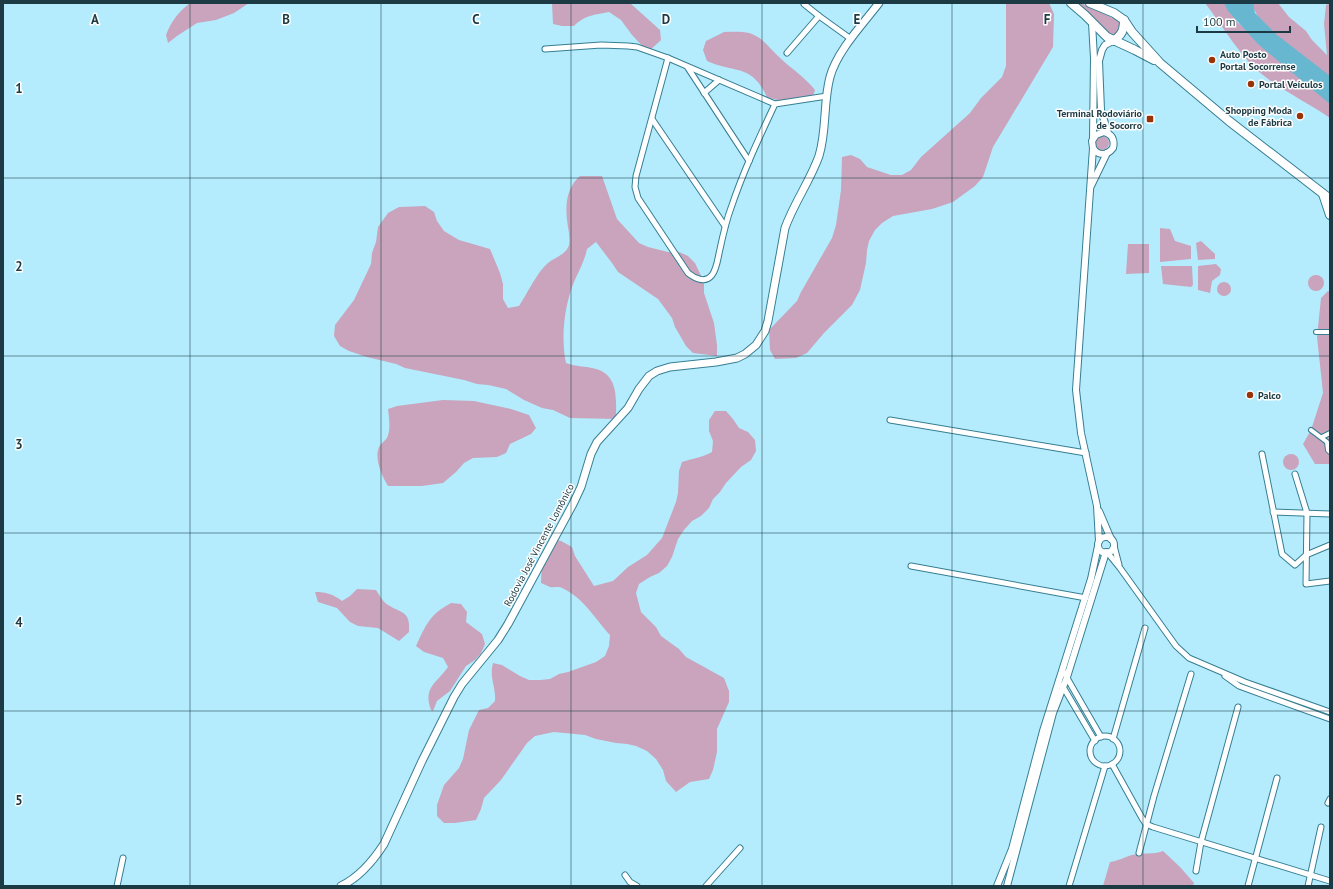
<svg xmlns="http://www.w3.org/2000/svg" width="1333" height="889" font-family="'PT Sans',sans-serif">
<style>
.green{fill:#c9a4bc}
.water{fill:#66b7cf}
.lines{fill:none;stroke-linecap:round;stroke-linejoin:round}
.pedestrian-casing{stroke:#367e92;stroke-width:6}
.minor-casing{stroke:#367e92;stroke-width:7}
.tertiary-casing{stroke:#367e92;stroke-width:8}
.secondary-casing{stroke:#367e92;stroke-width:9}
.primary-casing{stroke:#367e92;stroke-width:10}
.pedestrian{stroke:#fff;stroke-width:4}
.minor{stroke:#fff;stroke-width:5}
.tertiary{stroke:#fff;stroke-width:6}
.secondary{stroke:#fff;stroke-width:7}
.primary{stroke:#fff;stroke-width:8}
.grid{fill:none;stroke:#1c3a43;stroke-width:1;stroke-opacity:0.55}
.poi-dot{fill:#983307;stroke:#fff;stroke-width:1.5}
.labels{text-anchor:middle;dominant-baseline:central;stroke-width:3;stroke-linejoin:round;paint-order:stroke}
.poi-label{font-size:10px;font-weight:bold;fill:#1c3a43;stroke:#fff;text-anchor:start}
.street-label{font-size:10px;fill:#1c3a43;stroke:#fff}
.grid-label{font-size:13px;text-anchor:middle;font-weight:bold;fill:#1c3a43;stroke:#fff;stroke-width:3;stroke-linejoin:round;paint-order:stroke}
</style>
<rect width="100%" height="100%" fill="#b4ecfe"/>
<g class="green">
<path d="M190,3H249L234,13L216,20L197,23L177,36L168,43L166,35C171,22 178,12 190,3Z"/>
<path d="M552,3H630L660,30L661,40L648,52L632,35L621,20L609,12C594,15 585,15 574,26H562L553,24Z"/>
<polygon points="1006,3 1049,3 1054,14 1053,47 993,147 983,177 975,186 953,202 932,209 893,216 882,223 875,230 869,241 867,250 866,263 860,290 852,305 824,333 807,353 796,358 775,359 770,350 769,330 797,301 801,292 832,238 836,225 841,190 842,157 851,155 860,159 867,167 891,175 902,175 911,170 921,157 970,113 981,98 1002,77 1006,66"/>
<path d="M1078,3H1081L1119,21L1120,24L1118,32C1114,35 1111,35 1107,32Z"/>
<path d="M1205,3H1230L1237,22L1254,37L1261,23L1251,3H1278L1289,17L1306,31L1312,40L1327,55L1324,24L1326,5L1330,3V118C1308,103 1283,91 1263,75C1240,57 1223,26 1205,3Z"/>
<path d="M724,32C733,32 744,31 752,34C764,39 769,48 778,56C790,68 804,76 815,90L812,99C795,102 784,103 767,97C751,63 736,74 707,61L703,50L706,41Z"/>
<circle cx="1102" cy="143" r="7"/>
<path d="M580,176H602L617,219L639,243L648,247L668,252H679L688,256L695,263L704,282V293L714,323L717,345V356L693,353L686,346L675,327L672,318L658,299L618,272L612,263L596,242L587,249C584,264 576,275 571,290C564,312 561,339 566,363C577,367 585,366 596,369C619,375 616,401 616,419L570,418L553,410L542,408L524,400L506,389L488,385L477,384L464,380L405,368L396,364L367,357L349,351L340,346L334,336L335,325L354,300L371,264L372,253L376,242L378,227L388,213L399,207L425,206L434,212L437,221L444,231L459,240L490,249L500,273L503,284V299L508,308L519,306C527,294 537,272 548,263C555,257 566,255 569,245C570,240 569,232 568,227C565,208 565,189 580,176Z"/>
<polygon points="1160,228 1170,229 1175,241 1191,246 1191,259 1160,262"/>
<polygon points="1201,241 1215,254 1215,259 1198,260 1196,243"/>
<polygon points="1128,244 1149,244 1149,273 1126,274"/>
<polygon points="1216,264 1221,269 1220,275 1212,281 1210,293 1198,290 1198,266"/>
<polygon points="1161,266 1192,266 1193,285 1191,287 1163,284"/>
<circle cx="1316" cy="283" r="8"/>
<circle cx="1224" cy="289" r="7"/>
<polygon points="1328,291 1330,292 1330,464 1315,464 1303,444 1311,430 1323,393 1317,337 1321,298"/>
<path d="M443,400L474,401L511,409L529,415L536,428L531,434L510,444L506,453L497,457L473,458L464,463L456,472L443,483L422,486H388C382,476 374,459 379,447C381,443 385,441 387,438C391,429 389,418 388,409L397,406Z"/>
<path d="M715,411H726L733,419L739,428L748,432L755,440L756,451L751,460L741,467L726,483L720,492L713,499L709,508L701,516L692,521L684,530L678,539L672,557L667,566L659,573L650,577L639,584L636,593L641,612L656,627L661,636L679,649L686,657L724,678L729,691V702L717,729V752L713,770L709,779L690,782L676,792L666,781L663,770L656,759L647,751L636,746L627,744L616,743L596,739L585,735L554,732L535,736L527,743L501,780L484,798L481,809L476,820L455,823H444L437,816V805L444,785L459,768L463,759L469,730L479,710L488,708L495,701C496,686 489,678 493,663L502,665L520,676L529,680H540L550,679L559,674L568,672L596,662L605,656L609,646L610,635C595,619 584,598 562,588C559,586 554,588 550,587C547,586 544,584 541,583L542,559L552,539L561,541L572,547L575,556L594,586L613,581L628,567L647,555L662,538L676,502L678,493L679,471L682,462C694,458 701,458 712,452L713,441L709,431V420Z"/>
<circle cx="1291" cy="462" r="8"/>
<path d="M357,589L376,590C380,596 382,601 388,605C403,614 410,611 409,632L399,641L378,628L358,626L350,622L337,608L318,602L315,592C326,592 333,594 342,601L350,596Z"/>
<path d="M451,603L461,604L467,612L466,622L482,634L485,644L481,653L475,660L466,666L450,691L437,701L433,711L431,710C423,687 436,684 448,667L443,658L424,652L416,646C426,625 429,615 451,603Z"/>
<path d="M1163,851L1180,867L1194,883L1193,886H1103L1110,862C1118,861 1125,857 1132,855C1142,852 1153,855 1163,851Z"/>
</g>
<polygon class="water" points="1224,3 1253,3 1255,13 1277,35 1330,76 1330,104 1258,44 1228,11"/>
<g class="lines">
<defs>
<g id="pedestrian">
<polyline points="1316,332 1330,332"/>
<polyline points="1311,430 1327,442 1328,450 1330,452"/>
<polyline points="1322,437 1330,433"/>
</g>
<g id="minor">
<polyline points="804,4 819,16 851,39"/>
<polyline points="545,49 601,45 628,46 637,47 668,58 775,104"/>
<polyline points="787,53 819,16"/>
<path d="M668,58L636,176L635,187L638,198L688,273C694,278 705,284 712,275C717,269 718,257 720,249C723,235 726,221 731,208C743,172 759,138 775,104L827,96"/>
<polyline points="688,68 749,161"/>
<polyline points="704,93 719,80"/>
<polyline points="652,119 725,226"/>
<polyline points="890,420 1086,453"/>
<polyline points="1262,454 1282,554 1295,565 1306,555 1330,545"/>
<polyline points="1295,474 1307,513 1306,584 1330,581"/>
<polyline points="1273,512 1330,514"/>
<polyline points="1114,546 1119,565"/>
<polyline points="1107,552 1120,568 1176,646 1189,658 1245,682 1330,712"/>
<polyline points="911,566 1086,598"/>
<polyline points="1063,671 1101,737"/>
<polyline points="1225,676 1239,686 1330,719"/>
<polyline points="1062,685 1095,741"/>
<circle cx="1105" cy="751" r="15"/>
<polyline points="1113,739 1145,628"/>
<polyline points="1112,764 1142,818 1146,824 1153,827 1330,881"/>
<polyline points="1328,803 1330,799"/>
<polyline points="1139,853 1154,796 1191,674"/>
<polyline points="1196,871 1201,842 1238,707"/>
<polyline points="625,875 630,882 637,886"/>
<polyline points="117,886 123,858"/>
<polyline points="706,886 740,848"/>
<polyline points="1069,886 1105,766"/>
<polyline points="1248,886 1277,778"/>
<polyline points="1308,886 1321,827"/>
</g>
<g id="tertiary">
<polyline points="1092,23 1094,58 1093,138"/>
<polyline points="1108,133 1101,110 1099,61 1102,50 1105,45 1113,41"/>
<path d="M1093,148C1098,156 1107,156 1113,148C1115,140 1112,134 1104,132L1096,135L1092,141L1093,148L1076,390L1081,433L1097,506L1099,541"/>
<polyline points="1091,186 1107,153"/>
<polyline points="1099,511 1111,539"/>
<circle cx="1106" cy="545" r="8"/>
<polyline points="997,886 1012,849 1043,731 1091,579 1098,546"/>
<polyline points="1007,886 1053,713 1067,677 1106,552"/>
</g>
<path id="secondary" d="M341,886C360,877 373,861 384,844L422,761L454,697L462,684L498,640L508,624L573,504L581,487L591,454L597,442L628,408L639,389L649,376L657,371L670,367L716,362L737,358L745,354L756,345L765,331L768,321L785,228C794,203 810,181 819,156C827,130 823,103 830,77C837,51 863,24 879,3"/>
<g id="primary">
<polyline points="1071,3 1085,15 1107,37 1135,50 1154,60"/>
<polyline points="1090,3 1114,13 1124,20 1132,32 1160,63 1229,121 1330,199"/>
<path d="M1113,41C1122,35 1124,30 1124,20"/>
<polyline points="1323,194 1330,215"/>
</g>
</defs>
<use href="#pedestrian" class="pedestrian-casing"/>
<use href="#minor" class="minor-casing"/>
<use href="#tertiary" class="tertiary-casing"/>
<use href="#secondary" class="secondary-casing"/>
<use href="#primary" class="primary-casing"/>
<use href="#pedestrian" class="pedestrian"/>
<use href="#minor" class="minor"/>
<use href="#tertiary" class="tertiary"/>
<use href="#secondary" class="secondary"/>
<use href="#primary" class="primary"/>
</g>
<path class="grid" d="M190,3V886M381,3V886M571,3V886M762,3V886M952,3V886M1143,3V886M3,178H1330M3,356H1330M3,533H1330M3,711H1330"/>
<g class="poi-dot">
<circle cx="1212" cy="60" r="4"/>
<circle cx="1251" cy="84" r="4"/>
<circle cx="1300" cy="116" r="4"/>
<rect x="1146" y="115" width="8" height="8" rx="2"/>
<circle cx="1250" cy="395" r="4"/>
</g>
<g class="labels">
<g class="poi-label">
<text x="1220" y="54">Auto Posto<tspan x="1220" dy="12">Portal Socorrense</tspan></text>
<text x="1259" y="84">Portal Veículos</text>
<text x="1292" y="110" text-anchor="end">Shopping Moda<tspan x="1292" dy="12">de Fábrica</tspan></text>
<text x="1142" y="113" text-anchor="end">Terminal Rodoviário<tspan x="1142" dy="12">de Socorro</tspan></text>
<text x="1258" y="395">Palco</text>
</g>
<g class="street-label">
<text transform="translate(539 545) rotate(-62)">Rodovia José Vincente Lomônico</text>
</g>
</g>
<g class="grid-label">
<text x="95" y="24">A</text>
<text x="286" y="24">B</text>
<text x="476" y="24">C</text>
<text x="666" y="24">D</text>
<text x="857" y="24">E</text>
<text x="1047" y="24">F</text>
<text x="19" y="93">1</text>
<text x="19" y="271">2</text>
<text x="19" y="449">3</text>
<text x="19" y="627">4</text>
<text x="19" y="805">5</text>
</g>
<rect width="1333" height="889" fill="none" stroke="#1c3a43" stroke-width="8"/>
<path d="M1197 26v6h93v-6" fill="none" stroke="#1c3a43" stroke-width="2"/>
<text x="1203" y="26" font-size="12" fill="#1c3a43" stroke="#ffffff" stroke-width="3" paint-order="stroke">100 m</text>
</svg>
